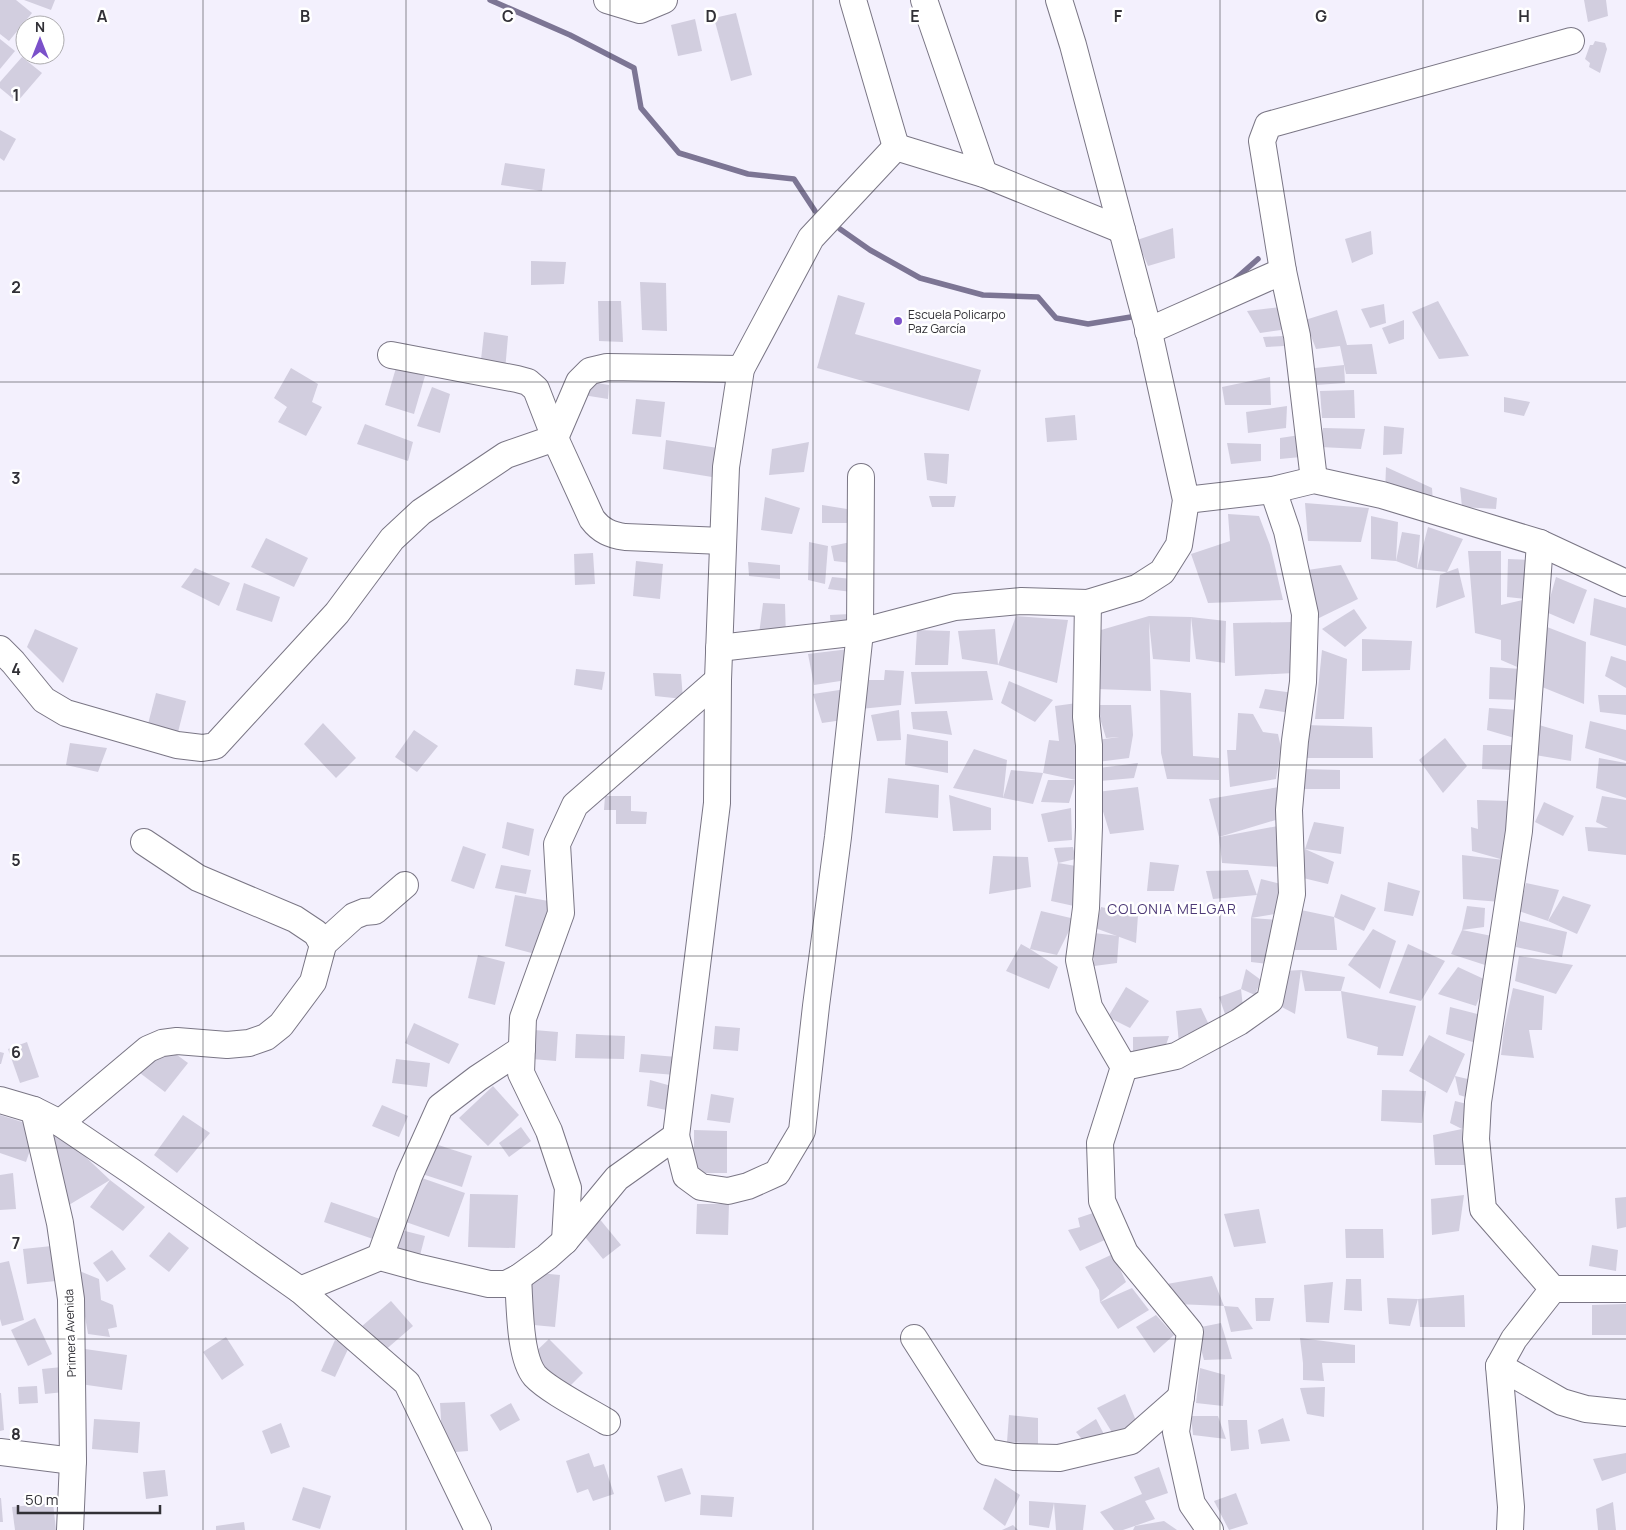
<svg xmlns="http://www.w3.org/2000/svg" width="1626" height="1530" font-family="Manrope,sans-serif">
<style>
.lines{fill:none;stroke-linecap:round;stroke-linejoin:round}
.stream{stroke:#7c7594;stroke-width:5.5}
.building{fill:#d2cedf}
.minor-casing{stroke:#7a7685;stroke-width:28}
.minor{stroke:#fff;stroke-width:26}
.grid{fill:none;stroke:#313036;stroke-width:1;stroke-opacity:0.55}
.poi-dot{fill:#7b51ca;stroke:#fff;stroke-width:2}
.labels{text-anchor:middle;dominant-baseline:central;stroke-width:5;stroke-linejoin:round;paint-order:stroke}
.poi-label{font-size:12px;fill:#313036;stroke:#fff;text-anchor:start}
.street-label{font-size:12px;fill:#313036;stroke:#fff}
.neighbourhood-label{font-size:14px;letter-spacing:1px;fill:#4d3a77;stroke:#fff}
.grid-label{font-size:16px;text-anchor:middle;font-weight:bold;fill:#313036;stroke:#fff;stroke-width:5;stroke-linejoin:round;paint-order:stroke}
</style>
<rect width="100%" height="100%" fill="#f3f0fd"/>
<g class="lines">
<g class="stream">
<polyline points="490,0 570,35 634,68 641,108 679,153 748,174 794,179 815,211"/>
<polyline points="840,229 870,250 920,278 983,295 1038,297 1056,318 1088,324 1137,316"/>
<polyline points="1233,281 1258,259"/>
</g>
</g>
<g class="building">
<polygon points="0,0 16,0 32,13 9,41 0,34"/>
<polygon points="24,0 55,0 51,10"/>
<polygon points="1584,0 1606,0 1608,16 1588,22"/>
<polygon points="736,13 752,75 731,81 714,18"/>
<polygon points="695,19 702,51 678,56 671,25"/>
<polygon points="0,39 15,51 0,69"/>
<polygon points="1595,41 1605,43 1607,49 1600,73 1589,67 1590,63 1585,59 1590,45 1593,45"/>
<polygon points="22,57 42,73 17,102 0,88 0,82"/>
<polygon points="0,130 16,139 4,161 0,158"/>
<polygon points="505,163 545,169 542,191 501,185"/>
<polygon points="1173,228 1175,258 1148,266 1137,240"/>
<polygon points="1371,231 1373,254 1352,263 1345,239"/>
<polygon points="531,261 566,262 564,284 531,285"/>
<polygon points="640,282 666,283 667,331 642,330"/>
<polygon points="838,295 865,303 855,334 981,370 969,411 817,368"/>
<polygon points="598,301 621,301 623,342 599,341"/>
<polygon points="1438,301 1469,356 1439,359 1412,312"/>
<polygon points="1384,304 1386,323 1370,328 1361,309"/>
<polygon points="1281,307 1281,330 1260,333 1247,311"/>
<polygon points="1337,310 1347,345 1372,344 1377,374 1346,374 1340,346 1316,349 1305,320"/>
<polygon points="1404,320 1404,339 1389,344 1382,328"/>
<polygon points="484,332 508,336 505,371 480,369"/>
<polygon points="1283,336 1284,346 1266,347 1263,337"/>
<polygon points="1344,365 1345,383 1316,385 1315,368"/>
<polygon points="291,368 318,384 312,402 322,407 306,436 278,422 287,407 274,398"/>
<polygon points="396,368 425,376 414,414 385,405"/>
<polygon points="1270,377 1271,405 1225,405 1222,387"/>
<polygon points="584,381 609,385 608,399 583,395"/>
<polygon points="432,387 450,394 440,433 417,426"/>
<polygon points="1354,390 1355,418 1322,418 1320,391"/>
<polygon points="1504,397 1530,402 1524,416 1504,412"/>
<polygon points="636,399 665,402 661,437 632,434"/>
<polygon points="1287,406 1286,428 1248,433 1246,412"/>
<polygon points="1075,415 1077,440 1047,442 1045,418"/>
<polygon points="365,424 413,442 408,461 357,444"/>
<polygon points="1384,426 1404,428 1402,454 1383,455"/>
<polygon points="1323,428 1365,429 1361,449 1320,447"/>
<polygon points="1300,435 1301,457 1280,459 1280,438"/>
<polygon points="666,440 718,448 712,477 663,469"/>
<polygon points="809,442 804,472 769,475 772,449"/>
<polygon points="1227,443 1261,444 1261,461 1231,464"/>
<polygon points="924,453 949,454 947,484 927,480"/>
<polygon points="1386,467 1432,488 1433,504 1385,492"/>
<polygon points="1460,487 1497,498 1496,509 1462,507"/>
<polygon points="929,496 956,496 954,507 932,507"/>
<polygon points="765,497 800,508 792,534 761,530"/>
<polygon points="1305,503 1369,508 1361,542 1308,541"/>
<polygon points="822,505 847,509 850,523 822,523"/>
<polygon points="1228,514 1259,516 1270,545 1283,600 1208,603 1191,554 1230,541"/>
<polygon points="1371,516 1398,522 1396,561 1402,532 1420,535 1417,569 1396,561 1371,559"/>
<polygon points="1428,527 1463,539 1447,572 1458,568 1465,597 1436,608 1440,575 1447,572 1417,569"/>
<polygon points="266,538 308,558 294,587 251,567"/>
<polygon points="809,542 828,546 825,584 808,580"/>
<polygon points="851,542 851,563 834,561 831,546"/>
<polygon points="1468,551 1501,551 1501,605 1527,599 1507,597 1508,559 1530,560 1522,669 1501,660 1501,640 1475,633"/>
<polygon points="593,553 595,584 575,585 574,554"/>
<polygon points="636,561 663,564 660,599 633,596"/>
<polygon points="748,562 780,565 780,579 749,576"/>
<polygon points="1341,565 1358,599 1317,619 1301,571"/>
<polygon points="195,568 230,583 219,606 181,587"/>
<polygon points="832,577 852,579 852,592 828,589"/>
<polygon points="1556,577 1587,590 1574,624 1546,612"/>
<polygon points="244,583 280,597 272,622 236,610"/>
<polygon points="1594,598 1626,608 1626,646 1590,635"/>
<polygon points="763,603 785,604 786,638 759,634"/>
<polygon points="1354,609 1367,628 1345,647 1322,629"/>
<polygon points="850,614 849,628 831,632 830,615"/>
<polygon points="1016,616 1068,620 1057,683 998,665 962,659 958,631 995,629 998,665"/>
<polygon points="1149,616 1191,617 1226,621 1225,663 1196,659 1191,617 1190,662 1153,659 1149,622 1151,691 1096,689 1101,630"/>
<polygon points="1294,622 1294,673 1235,676 1233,623"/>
<polygon points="1547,627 1586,642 1584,704 1542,687"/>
<polygon points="35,629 78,648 63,683 27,647"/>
<polygon points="917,630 950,631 948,665 915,665"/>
<polygon points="1362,639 1412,641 1410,670 1362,671"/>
<polygon points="849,649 847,680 814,685 808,654"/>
<polygon points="1322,650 1347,659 1344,719 1315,719"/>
<polygon points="1611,656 1626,661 1626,688 1605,676"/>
<polygon points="1490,667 1522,669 1520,700 1489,699"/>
<polygon points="576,669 605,672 602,690 574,685"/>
<polygon points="885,670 904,671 901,705 860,709 861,680 884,680"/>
<polygon points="987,671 993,700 915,704 911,672"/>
<polygon points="653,673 681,674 683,699 655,696"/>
<polygon points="1009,681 1053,700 1035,722 1001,703"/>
<polygon points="846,689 843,720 822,723 813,694"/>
<polygon points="1265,689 1294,693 1290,713 1259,708"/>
<polygon points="1160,690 1191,693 1193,756 1219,758 1219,780 1167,779 1161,753"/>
<polygon points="156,693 186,701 177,736 147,728"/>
<polygon points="1598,695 1626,695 1626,715 1600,712"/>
<polygon points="1077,703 1076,780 1043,773 1049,740 1059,741 1055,706"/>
<polygon points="1096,705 1131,705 1133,735 1129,758 1097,762 1097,740 1119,737 1106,738"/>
<polygon points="1489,708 1519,710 1518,739 1487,730"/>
<polygon points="899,710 901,740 877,741 871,715"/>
<polygon points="947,711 952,735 913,729 911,712"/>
<polygon points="1238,713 1253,714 1263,732 1278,734 1281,748 1276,779 1230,787 1227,750 1236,750"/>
<polygon points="1590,721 1626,730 1626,761 1585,748"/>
<polygon points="323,723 356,758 336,778 304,744"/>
<polygon points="1305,725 1372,727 1373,758 1306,758"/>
<polygon points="1539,725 1573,735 1571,761 1535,755"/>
<polygon points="414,730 438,746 417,772 395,757"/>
<polygon points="907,734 948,741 948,773 905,765"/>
<polygon points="1445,738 1467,766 1443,793 1419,760"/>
<polygon points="70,743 107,748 98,772 66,765"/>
<polygon points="1483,745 1517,745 1512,770 1482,769"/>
<polygon points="974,749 1007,760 1003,798 1011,770 1043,773 1033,804 953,788"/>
<polygon points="1599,758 1626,763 1626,798 1596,788"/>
<polygon points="1138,763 1134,778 1100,781 1099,768"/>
<polygon points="1303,769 1340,770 1340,789 1301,789"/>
<polygon points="888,778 939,785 938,818 885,813"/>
<polygon points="1048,780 1076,780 1069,803 1041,802"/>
<polygon points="1138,787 1144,830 1110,834 1097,792"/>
<polygon points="1279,787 1279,819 1219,837 1278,826 1279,867 1222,863 1219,837 1209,799"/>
<polygon points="949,795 991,808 991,830 953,831"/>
<polygon points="605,796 631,796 631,811 647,812 646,824 616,824 616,810 604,810"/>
<polygon points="1602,796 1626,800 1626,855 1588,851 1585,827 1608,828 1596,822"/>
<polygon points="1477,800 1509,801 1504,860 1472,851 1471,827 1478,829"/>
<polygon points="1544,802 1574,816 1563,836 1535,822"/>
<polygon points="1071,808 1072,840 1048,842 1041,814"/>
<polygon points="507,822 534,829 529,856 502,848"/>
<polygon points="1314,822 1344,827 1341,854 1305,849 1334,862 1328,884 1303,878 1305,849"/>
<polygon points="463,846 486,854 474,889 451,881"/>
<polygon points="1073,847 1076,859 1058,863 1054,848"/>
<polygon points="1462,855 1504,860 1501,902 1463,899"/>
<polygon points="993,856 1028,857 1031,887 989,894"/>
<polygon points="1150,862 1179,865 1174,891 1147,891"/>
<polygon points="1058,863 1076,866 1074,906 1051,901"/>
<polygon points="501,865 531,870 526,894 495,888"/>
<polygon points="1248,870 1257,895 1213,899 1206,871"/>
<polygon points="1261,879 1285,885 1275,914 1251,918"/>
<polygon points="1388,882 1420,891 1413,916 1384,911"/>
<polygon points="1526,883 1559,890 1548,921 1519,911"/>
<polygon points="1341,894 1376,908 1364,931 1334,917"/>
<polygon points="515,895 554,902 539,955 505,946"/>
<polygon points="1563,896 1591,905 1577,934 1548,921"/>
<polygon points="1467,906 1485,908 1484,927 1462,930"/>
<polygon points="1101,907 1138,915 1136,943 1095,928"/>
<polygon points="1301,910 1334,917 1337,950 1291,950"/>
<polygon points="1041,911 1075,919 1057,955 1030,949 1058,967 1049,989 1006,971 1021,944 1030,949"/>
<polygon points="1251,918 1278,920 1268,964 1251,962"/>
<polygon points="1520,921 1567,932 1562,957 1516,947"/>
<polygon points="1373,929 1396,941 1380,989 1348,965"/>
<polygon points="1462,930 1492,936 1485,965 1451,954"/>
<polygon points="1094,933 1119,936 1117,963 1094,966"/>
<polygon points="1408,944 1445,961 1421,1001 1389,993"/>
<polygon points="478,955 505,962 495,1005 468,998"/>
<polygon points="1519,956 1573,965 1556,994 1515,981"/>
<polygon points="1458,967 1486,980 1476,1006 1438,994"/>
<polygon points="1246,969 1261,980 1255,995 1241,989"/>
<polygon points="1301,970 1345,977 1341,991 1305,991"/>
<polygon points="1301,970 1295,1014 1278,1005 1284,971"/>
<polygon points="1126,987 1149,1001 1130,1028 1108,1017"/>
<polygon points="1513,988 1544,996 1542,1030 1529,1030 1534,1058 1501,1055 1504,1029"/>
<polygon points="1241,989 1243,1007 1225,1014 1219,997"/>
<polygon points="1341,991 1416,1006 1403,1056 1377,1055 1378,1047 1347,1038"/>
<polygon points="1450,1007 1489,1017 1476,1043 1446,1034"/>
<polygon points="1201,1008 1210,1027 1179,1044 1176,1011"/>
<polygon points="414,1023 459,1044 449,1064 405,1043"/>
<polygon points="715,1026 740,1028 738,1051 713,1049"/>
<polygon points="534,1030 558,1032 556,1061 532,1059"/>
<polygon points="576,1034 625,1036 624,1059 575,1058"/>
<polygon points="1429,1035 1465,1054 1455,1076 1472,1080 1469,1098 1459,1095 1455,1076 1447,1093 1409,1071"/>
<polygon points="1169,1036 1163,1054 1133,1054 1133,1037"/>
<polygon points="27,1042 39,1077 20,1083 8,1049"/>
<polygon points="162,1044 188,1063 165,1092 140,1073"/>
<polygon points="0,1052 4,1053 1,1064 0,1064"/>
<polygon points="641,1054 677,1057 675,1075 639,1072"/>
<polygon points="396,1059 430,1063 427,1087 392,1083"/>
<polygon points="650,1080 675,1087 671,1111 647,1106"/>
<polygon points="493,1086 519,1115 488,1146 459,1118"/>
<polygon points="1382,1090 1426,1091 1422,1123 1381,1121"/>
<polygon points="711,1094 734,1098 730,1123 707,1120"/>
<polygon points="1455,1101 1475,1106 1462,1129 1450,1123"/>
<polygon points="382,1105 408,1116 399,1137 372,1126"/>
<polygon points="0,1115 38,1127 26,1162 0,1153"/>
<polygon points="183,1115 210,1133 177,1173 154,1155"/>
<polygon points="521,1127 531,1141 509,1157 499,1143"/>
<polygon points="1462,1129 1465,1165 1435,1165 1433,1135"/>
<polygon points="57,1130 110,1180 145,1207 123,1231 90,1207 110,1180 64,1208 43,1145"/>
<polygon points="694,1130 727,1131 727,1173 694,1173"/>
<polygon points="429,1142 472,1156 462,1187 419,1173"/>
<polygon points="13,1173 16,1209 0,1210 0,1175"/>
<polygon points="419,1177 465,1193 449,1237 403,1221"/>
<polygon points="470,1194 518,1195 515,1248 468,1247"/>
<polygon points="1464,1195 1459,1231 1432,1235 1431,1199"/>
<polygon points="1626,1197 1626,1227 1617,1229 1615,1198"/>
<polygon points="331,1202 380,1219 373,1239 324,1222"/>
<polygon points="697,1204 729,1204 728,1235 696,1234"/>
<polygon points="1259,1209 1266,1243 1234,1247 1224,1214"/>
<polygon points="1099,1211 1107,1239 1080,1251 1068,1230 1080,1227 1078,1218"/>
<polygon points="598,1217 621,1245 603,1259 581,1232"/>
<polygon points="393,1228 425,1236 418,1263 386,1255"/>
<polygon points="1345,1229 1383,1229 1384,1258 1346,1258"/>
<polygon points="169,1232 189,1248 169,1272 149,1256"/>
<polygon points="1592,1245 1618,1250 1616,1271 1589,1266"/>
<polygon points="52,1246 56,1281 27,1284 23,1249"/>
<polygon points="112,1250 126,1269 107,1282 93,1263"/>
<polygon points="1113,1254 1126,1282 1100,1302 1099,1290 1085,1267"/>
<polygon points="9,1261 24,1320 2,1326 0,1319 0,1263"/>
<polygon points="77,1270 99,1279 101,1300 113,1305 117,1327 108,1329 110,1337 88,1334"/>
<polygon points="528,1272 560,1275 555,1327 523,1324"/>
<polygon points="1212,1276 1224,1306 1176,1304 1169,1294 1167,1284"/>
<polygon points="1346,1279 1361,1279 1362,1311 1344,1310"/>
<polygon points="1333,1282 1329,1323 1306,1322 1304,1285"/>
<polygon points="1132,1288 1149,1310 1118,1329 1100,1302"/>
<polygon points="1464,1295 1465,1327 1420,1327 1418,1299 1410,1326 1389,1324 1387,1298 1418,1299"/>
<polygon points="1255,1298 1274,1298 1270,1321 1256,1321"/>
<polygon points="391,1301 413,1326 383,1352 361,1327"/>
<polygon points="1626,1304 1626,1335 1592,1335 1592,1305"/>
<polygon points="1224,1306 1238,1307 1253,1329 1231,1332"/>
<polygon points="1156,1315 1174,1335 1154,1353 1136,1327"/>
<polygon points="35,1318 52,1354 28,1366 11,1330"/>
<polygon points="1221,1323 1232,1359 1204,1360 1198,1338 1191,1329"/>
<polygon points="226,1337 244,1365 222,1380 203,1352"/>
<polygon points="1300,1338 1355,1345 1355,1363 1322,1363 1324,1381 1303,1380 1303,1363"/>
<polygon points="549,1339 583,1373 564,1392 530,1357"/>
<polygon points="335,1340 349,1347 335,1377 321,1371"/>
<polygon points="85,1349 127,1355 122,1390 80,1384"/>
<polygon points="62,1367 64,1392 45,1394 42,1369"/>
<polygon points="1200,1368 1225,1375 1223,1406 1196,1403"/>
<polygon points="37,1386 38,1403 19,1404 18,1387"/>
<polygon points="1325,1387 1324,1417 1307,1414 1300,1388"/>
<polygon points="0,1393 1,1393 4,1430 0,1431"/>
<polygon points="1125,1394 1137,1423 1113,1434 1097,1408"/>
<polygon points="465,1402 468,1451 443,1453 440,1403"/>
<polygon points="511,1403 520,1420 500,1431 490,1415"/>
<polygon points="1009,1415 1038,1418 1038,1444 1007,1442"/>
<polygon points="1191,1416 1218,1416 1226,1439 1193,1435"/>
<polygon points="1283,1418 1290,1441 1261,1444 1258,1430"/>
<polygon points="94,1419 140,1422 138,1453 92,1449"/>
<polygon points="1096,1419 1107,1440 1086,1444 1076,1432"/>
<polygon points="1228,1420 1247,1420 1249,1449 1231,1451"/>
<polygon points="281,1423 290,1447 271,1454 262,1431"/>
<polygon points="589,1453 594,1467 604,1464 614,1494 593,1501 588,1489 577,1493 566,1461"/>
<polygon points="1626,1453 1626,1473 1602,1481 1593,1459"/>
<polygon points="1159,1467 1168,1493 1145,1501 1155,1519 1123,1530 1114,1530 1100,1512 1142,1494 1134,1477"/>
<polygon points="682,1468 691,1494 665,1502 657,1476"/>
<polygon points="165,1470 168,1496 146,1499 143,1472"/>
<polygon points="995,1478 1020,1495 1005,1526 983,1509"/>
<polygon points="303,1487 331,1496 320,1529 292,1520"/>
<polygon points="1236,1493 1248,1524 1229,1530 1214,1501"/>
<polygon points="701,1495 734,1497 732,1517 700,1515"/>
<polygon points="0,1498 1,1498 3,1522 0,1522"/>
<polygon points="1029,1501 1086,1505 1083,1530 1056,1530 1054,1503 1049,1528 1029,1525"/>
<polygon points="1613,1502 1616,1530 1598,1530 1596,1509"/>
<polygon points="53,1503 56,1530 15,1530 12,1507"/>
<polygon points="1164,1521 1177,1530 1133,1530 1135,1526"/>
<polygon points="244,1522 245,1530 216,1530 216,1526"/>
<polygon points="1013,1525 1018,1530 1002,1530"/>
</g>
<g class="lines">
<defs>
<g id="minor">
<polyline points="607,0 640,10 664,0"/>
<polyline points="853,0 896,147"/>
<polyline points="924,0 984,174"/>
<polyline points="896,147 984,174 1122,230"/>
<polyline points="1148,331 1283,271"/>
<path d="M391,355L517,379L528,382L536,389L555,438L592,519C601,531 611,535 625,537L723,541"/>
<polyline points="1314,480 1297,336 1283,271 1262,141 1268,125 1571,41"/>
<polyline points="1186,500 1273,490 1314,480 1382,495 1540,543 1626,583"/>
<polyline points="1540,543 1519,831 1478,1102 1476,1139 1483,1209 1553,1289 1626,1289"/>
<polyline points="1088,603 1086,717 1089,745 1089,827 1086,908 1079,960 1089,1007 1124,1067 1100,1143 1102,1201 1125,1253 1190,1332 1176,1432 1192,1504 1210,1530"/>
<polyline points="719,648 860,632 955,607 1021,601 1088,603 1137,588 1162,572 1179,545 1186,500 1148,328 1073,45 1059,0"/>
<polyline points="0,649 13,662 44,700 66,713 177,745 202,748 215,746 337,613 392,539 421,512 506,455 555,438 579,382 590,371 607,367 741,369"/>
<polyline points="322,945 354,916 364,912 375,911 405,885"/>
<polyline points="1124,1067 1176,1056 1239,1022 1270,1000 1292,894 1289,810 1295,741 1303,682 1305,614 1287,531 1273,490"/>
<polyline points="0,1100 34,1110 60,1123 131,1171 300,1290 407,1383 478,1530"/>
<polyline points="34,1110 60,1223 71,1299 73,1461 70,1530"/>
<polyline points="60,1123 148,1049 162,1043 177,1041 227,1045 249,1043 266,1037 281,1025 313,982 323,945 316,933 295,919 198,878 144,842"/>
<polyline points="676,1136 686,1176 701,1187 728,1191 748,1186 777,1173 802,1131 816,1006 838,837 860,632 861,477"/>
<polyline points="565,1241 568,1188 549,1131 521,1073 523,1018 561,913 557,844 575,805 718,680"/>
<polyline points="380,1257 409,1176 440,1107 478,1078 522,1049"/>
<path d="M518,1278C520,1304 519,1357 535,1376C549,1391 589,1411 607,1422"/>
<polyline points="300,1290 380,1257 420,1268 489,1284 506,1284 518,1278 547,1257 565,1241 617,1178 676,1136 717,803 718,680 726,467 741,369 811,238 896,147"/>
<polyline points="914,1338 987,1452 1014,1457 1059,1458 1131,1441 1181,1397"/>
<polyline points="1499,1366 1562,1402 1586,1409 1626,1413"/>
<polyline points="0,1452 73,1461"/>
<polyline points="1510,1530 1511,1507 1499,1366 1514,1339 1553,1289"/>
</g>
</defs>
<use href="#minor" class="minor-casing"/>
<use href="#minor" class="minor"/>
</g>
<path class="grid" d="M203,0V1530M406,0V1530M610,0V1530M813,0V1530M1016,0V1530M1220,0V1530M1423,0V1530M0,191H1626M0,382H1626M0,574H1626M0,765H1626M0,956H1626M0,1148H1626M0,1339H1626"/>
<circle class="poi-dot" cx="898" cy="321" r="5"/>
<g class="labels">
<g class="poi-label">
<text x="908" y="314">Escuela Policarpo<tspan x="908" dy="14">Paz García</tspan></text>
</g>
<g class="street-label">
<text transform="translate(70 1333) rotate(-92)">Primera Avenida</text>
</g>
<g class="neighbourhood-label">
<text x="1172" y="908">COLONIA MELGAR</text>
</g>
</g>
<g class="grid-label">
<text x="102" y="22">A</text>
<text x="305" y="22">B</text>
<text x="508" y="22">C</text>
<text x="711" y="22">D</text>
<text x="915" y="22">E</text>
<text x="1118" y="22">F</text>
<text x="1321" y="22">G</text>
<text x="1524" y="22">H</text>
<text x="16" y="101">1</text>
<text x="16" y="293">2</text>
<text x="16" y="484">3</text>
<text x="16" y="675">4</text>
<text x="16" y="866">5</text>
<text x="16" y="1058">6</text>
<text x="16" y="1249">7</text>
<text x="16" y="1440">8</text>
</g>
<g transform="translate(40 40)"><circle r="24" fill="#ffffff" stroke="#adacaf"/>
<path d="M0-4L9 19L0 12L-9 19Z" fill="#7b51ca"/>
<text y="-8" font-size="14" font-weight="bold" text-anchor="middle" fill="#313036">N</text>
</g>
<path d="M18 1505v8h142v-8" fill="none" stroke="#313036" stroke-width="2.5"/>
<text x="25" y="1505" font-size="15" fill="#313036" stroke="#ffffff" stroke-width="4" paint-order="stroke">50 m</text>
</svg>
